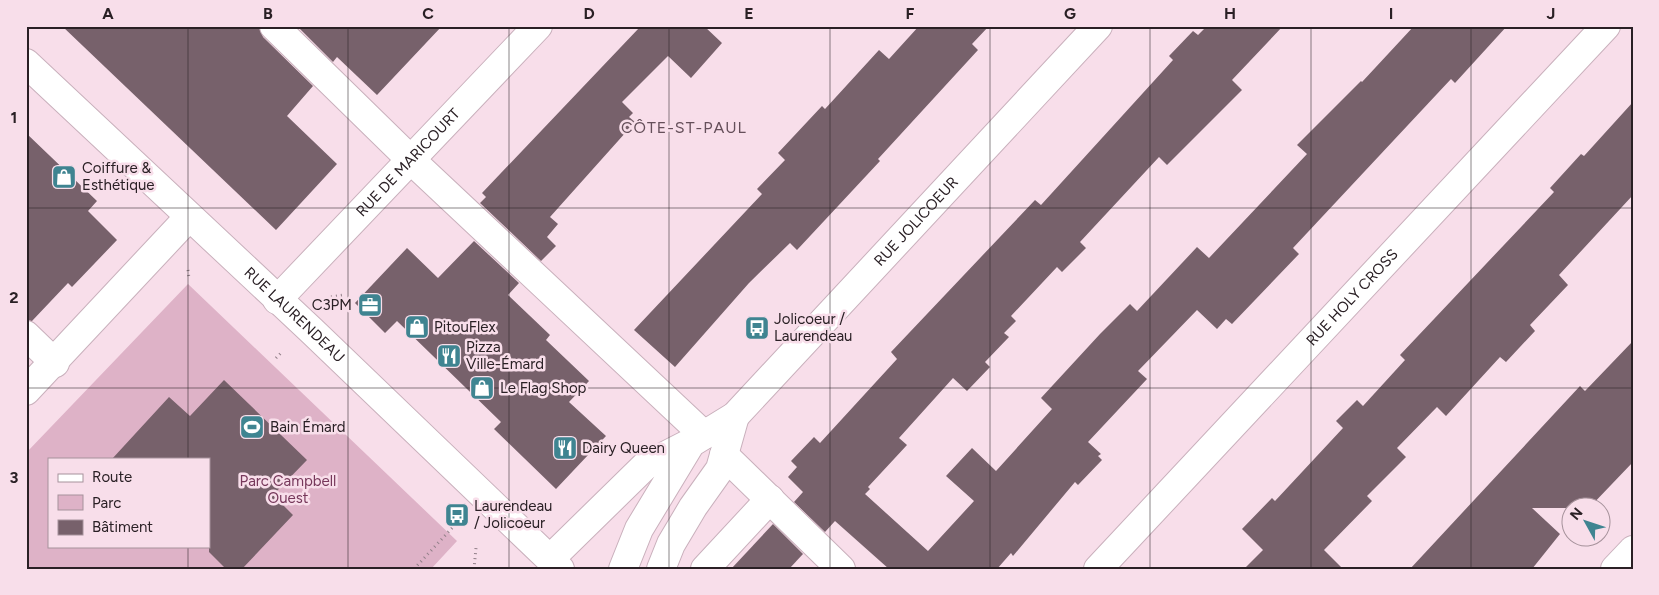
<svg xmlns="http://www.w3.org/2000/svg" width="1659" height="595" font-family="Figtree,sans-serif">
<style>
.green{fill:#deb2c7;fill-rule:evenodd}
.building{fill:#77616b}
.lines{fill:none;stroke-linecap:round;stroke-linejoin:round}
.minor-casing{stroke:#c9b0bc;stroke-width:30}
.path{stroke:#917f88;stroke-width:3;stroke-dasharray:1 4;stroke-linecap:butt}
.minor{stroke:#fff;stroke-width:28}
.grid{fill:none;stroke:#2a2025;stroke-width:1;stroke-opacity:0.55}
.labels{text-anchor:middle;dominant-baseline:central;stroke-width:5;stroke-linejoin:round;paint-order:stroke}
.street-label{font-size:15px;fill:#2a2025;stroke:#f8deea}
.poi-label{font-size:15px;fill:#2a2025;stroke:#f8deea;text-anchor:start}
.park-label{font-size:15px;fill:#77385b;stroke:#f8deea}
.neighbourhood-label{font-size:16px;letter-spacing:1px;fill:#654f5a;stroke:#f8deea}
.neatline{fill:none;stroke:#2a2025;stroke-width:2}
.grid-label{font-size:16px;text-anchor:middle;font-weight:bold;fill:#2a2025}
</style>
<rect width="100%" height="100%" fill="#f8deea"/>
<path class="green" d="M188,284L457,541L431,569H26V453ZM49,459H209V546H49Z"/>
<g class="building">
<polygon points="62,26 259,26 263,37 313,86 287,116 337,164 276,230"/>
<polygon points="297,26 442,26 377,95 337,57 333,62"/>
<polygon points="637,26 704,26 722,43 691,78 668,56 622,102 633,113 629,117 635,122 550,217 558,224 547,237 556,246 541,261 480,203 486,197 482,193 639,28"/>
<polygon points="919,26 989,26 972,44 978,50 878,159 880,161 797,250 790,243 749,283 675,367 634,330 762,194 757,189 785,160 778,153 822,106 825,109 879,50 889,59"/>
<polygon points="1207,26 1283,26 1232,80 1242,90 1167,165 1159,157 1080,242 1086,248 1062,272 1057,267 1011,316 1016,321 1004,333 1009,337 985,362 990,367 967,391 953,378 899,438 907,445 868,487 870,489 865,494 928,551 974,501 946,476 972,448 996,471 1052,409 1041,398 1100,334 1130,304 1137,311 1197,247 1209,258 1307,154 1297,145 1361,81 1362,82 1414,26 1507,26 1455,83 1451,79 1293,248 1299,254 1232,324 1226,319 1217,329 1197,310 1138,371 1147,379 1088,442 1101,454 1098,456 1102,460 1078,485 1075,482 1013,556 1011,553 997,569 889,569 835,521 825,532 794,502 803,492 788,477 797,467 791,461 814,437 820,443 897,359 891,352 1035,200 1041,205 1173,60 1169,56 1193,31 1198,35"/>
<polygon points="1633,102 1633,195 1559,275 1568,285 1530,325 1535,331 1506,362 1500,357 1446,416 1437,407 1397,448 1406,457 1367,496 1372,501 1324,550 1343,569 1244,569 1263,550 1242,529 1272,498 1275,501 1343,428 1336,421 1357,400 1363,406 1405,360 1400,355 1554,192 1550,188 1581,154 1584,156"/>
<polygon points="26,133 97,201 88,211 117,240 72,287 68,283 32,321 26,320"/>
<polygon points="474,241 519,283 508,295 550,335 546,340 589,381 569,402 606,436 556,489 494,429 501,422 397,321 385,333 355,303 407,248 438,278"/>
<polygon points="1633,341 1633,462 1589,508 1532,508 1560,534 1532,569 1410,569 1580,386 1585,391"/>
<polygon points="224,380 307,460 273,495 293,515 242,569 226,569 209,552 209,459 112,459 169,397 190,416"/>
<polygon points="773,524 803,554 789,569 731,569"/>
</g>
<g class="lines">
<defs>
<g id="minor">
<polyline points="274,26 411,160 704,435"/>
<path id="s1" d="M26,63L312,331L560,569"/>
<path id="s2" d="M277,300L538,26"/>
<polyline points="26,335 55,363"/>
<polyline points="26,391 189,217"/>
<polyline points="724,455 841,569"/>
<polyline points="550,559 645,466 690,443"/>
<path id="s3" d="M623,569L639,529L691,443L735,416L1098,26"/>
<polyline points="661,569 671,544 693,507 720,469 735,416"/>
<polyline points="705,569 770,499"/>
<path id="s4" d="M1098,569L1606,26"/>
<polyline points="1615,569 1633,550"/>
</g>
</defs>
<use href="#minor" class="minor-casing"/>
<g class="path">
<polyline points="188,270 189,279"/>
<polyline points="331,297 344,295"/>
<polyline points="276,358 283,351"/>
<polyline points="414,569 453,527"/>
<polyline points="474,569 476,548"/>
</g>
<use href="#minor" class="minor"/>
</g>
<path class="grid" d="M188,26V459M348,26V569M509,26V569M669,26V569M830,26V569M990,26V569M1150,26V569M1311,26V569M1471,26V569M26,208H1633M26,388H1633M188,546V569"/>
<defs>
<symbol id="shop-square" viewBox="-11 -11 22 22"><rect x="-9" y="-9" width="18" height="18" rx="4" fill="#3f8491" stroke="#f8deea"/><path d="M-5-2.5h2.3a2.7 3.5 0 0 1 5.4 0H5L5.5 6h-11ZM-1.5-2.5h3a1.5 2.3 0 0 0-3 0Z" fill="#fff"/></symbol>
<symbol id="office-square" viewBox="-11 -11 22 22"><rect x="-9" y="-9" width="18" height="18" rx="4" fill="#3f8491" stroke="#f8deea"/><path d="M-6-3h4V-5.5h4V-3h4V5H-6ZM-1-4.5V-3h2v-1.5ZM-6 0V1H6V0Z" fill="#fff"/></symbol>
<symbol id="bus-square" viewBox="-11 -11 22 22"><rect x="-9" y="-9" width="18" height="18" rx="4" fill="#3f8491" stroke="#f8deea"/><path d="M-5-6H5V4H4V6H2V4H-2V6H-4V4H-5ZM-3.5-4V0h7V-4ZM-3.5 1.2v1.5H-2V1.2ZM2 1.2v1.5H3.5V1.2Z" fill="#fff"/></symbol>
<symbol id="restaurant-square" viewBox="-11 -11 22 22"><rect x="-9" y="-9" width="18" height="18" rx="4" fill="#3f8491" stroke="#f8deea"/><path d="M-5-6h1v4h1v-4h1v4h1v-4h1v5L-1.5 .5V6h-2V.5L-5-1ZM5-6V6H3V1.5H1.5Q1.5-4 5-6Z" fill="#fff"/></symbol>
<symbol id="stadium-square" viewBox="-11 -11 22 22"><rect x="-9" y="-9" width="18" height="18" rx="4" fill="#3f8491" stroke="#f8deea"/><path d="M0-5a6.5 5 0 1 0 0 10a6.5 5 0 1 0 0-10ZM-3.5-1.8h7v3.6h-7Z" fill="#fff"/></symbol>
</defs>
<g fill-rule="evenodd">
<use href="#shop-square" x="50" y="163" width="28" height="28"/>
<use href="#office-square" x="356" y="291" width="28" height="28"/>
<use href="#shop-square" x="403" y="313" width="28" height="28"/>
<use href="#bus-square" x="743" y="314" width="28" height="28"/>
<use href="#restaurant-square" x="435" y="342" width="28" height="28"/>
<use href="#shop-square" x="468" y="374" width="28" height="28"/>
<use href="#stadium-square" x="238" y="413" width="28" height="28"/>
<use href="#restaurant-square" x="551" y="434" width="28" height="28"/>
<use href="#bus-square" x="443" y="501" width="28" height="28"/>
</g>
<g class="labels">
<g class="street-label">
<text stroke="none"><textPath href="#s2" startOffset="190">RUE DE MARICOURT</textPath></text>
<text stroke="none"><textPath href="#s3" startOffset="461">RUE JOLICOEUR</textPath></text>
<text stroke="none"><textPath href="#s4" startOffset="372">RUE HOLY CROSS</textPath></text>
<text stroke="none"><textPath href="#s1" startOffset="368">RUE LAURENDEAU</textPath></text>
</g>
<g class="poi-label">
<text x="82" y="168">Coiffure &amp;<tspan x="82" dy="17">Esthétique</tspan></text>
<text x="352" y="305" text-anchor="end">C3PM</text>
<text x="774" y="319">Jolicoeur /<tspan x="774" dy="17">Laurendeau</tspan></text>
<text x="434" y="327">PitouFlex</text>
<text x="466" y="347">Pizza<tspan x="466" dy="17">Ville-Émard</tspan></text>
<text x="500" y="388">Le Flag Shop</text>
<text x="270" y="427">Bain Émard</text>
<text x="582" y="448">Dairy Queen</text>
<text x="474" y="506">Laurendeau<tspan x="474" dy="17">/ Jolicoeur</tspan></text>
</g>
<g class="park-label">
<text x="288" y="481">Parc Campbell<tspan x="288" dy="17">Ouest</tspan></text>
</g>
<g class="neighbourhood-label">
<text x="684" y="127">CÔTE-ST-PAUL</text>
</g>
</g>
<rect width="1659" height="595" fill="none" stroke="#f8deea" stroke-width="55"/>
<rect x="48" y="458" width="162" height="90" fill="#f8deea" stroke="#a6929b"/>
<rect x="58" y="474" width="25" height="8" fill="#ffffff" stroke="#a6929b"/>
<text x="92" y="482" font-size="15" fill="#2a2025">Route</text>
<rect x="58" y="495" width="25" height="15" fill="#deb2c7" stroke="#a6929b"/>
<text x="92" y="508" font-size="15" fill="#2a2025">Parc</text>
<rect x="58" y="520" width="25" height="15" fill="#77616b" stroke="#a6929b"/>
<text x="92" y="532" font-size="15" fill="#2a2025">Bâtiment</text>
<g transform="translate(1586 522) rotate(310)"><circle r="24" fill="#f8deea" stroke="#a6929b"/>
<path d="M0-4L9 19L0 12L-9 19Z" fill="#3f8491"/>
<text y="-8" font-size="14" font-weight="bold" text-anchor="middle" fill="#2a2025">N</text>
</g>
<rect x="28" y="28" width="1604" height="540" class="neatline"/>
<g class="grid-label">
<text x="108" y="19">A</text>
<text x="268" y="19">B</text>
<text x="428" y="19">C</text>
<text x="589" y="19">D</text>
<text x="749" y="19">E</text>
<text x="910" y="19">F</text>
<text x="1070" y="19">G</text>
<text x="1230" y="19">H</text>
<text x="1391" y="19">I</text>
<text x="1551" y="19">J</text>
<text x="14" y="123">1</text>
<text x="14" y="303">2</text>
<text x="14" y="483">3</text>
</g>
</svg>
